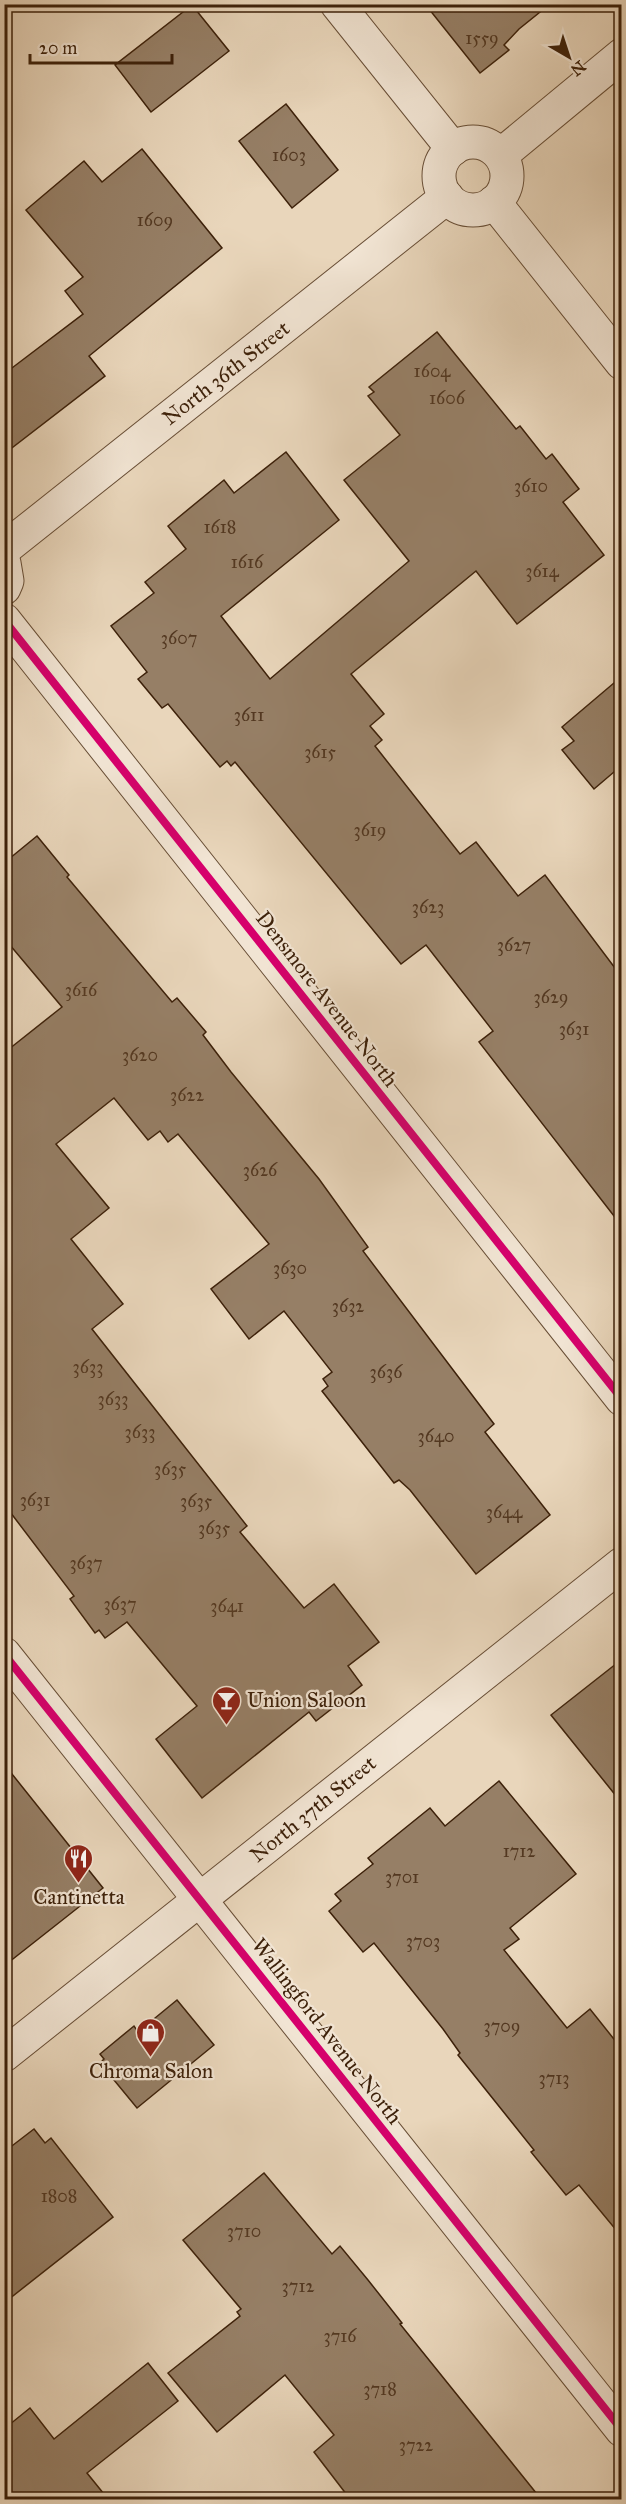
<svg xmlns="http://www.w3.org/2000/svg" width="626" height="2504" font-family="'IM FELL Great Primer',serif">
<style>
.building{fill:#967f66;stroke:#3d210a;stroke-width:1.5}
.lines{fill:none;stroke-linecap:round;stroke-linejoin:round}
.minor-casing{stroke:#684e36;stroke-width:35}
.tertiary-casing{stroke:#684e36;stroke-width:35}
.minor{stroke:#f1e4d3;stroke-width:33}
.tertiary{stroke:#f1e4d3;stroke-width:33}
.cycleway-casing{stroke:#f1e4d3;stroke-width:11}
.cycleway{stroke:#d6006c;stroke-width:8}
.labels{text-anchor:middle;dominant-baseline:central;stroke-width:4.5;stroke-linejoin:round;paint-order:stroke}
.number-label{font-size:18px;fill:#533821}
.street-label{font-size:21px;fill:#3d210a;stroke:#f1e4d3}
.poi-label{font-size:21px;fill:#3d210a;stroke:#f1e4d3}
</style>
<rect width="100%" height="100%" fill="#e9d6bb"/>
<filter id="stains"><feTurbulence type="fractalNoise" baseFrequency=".00333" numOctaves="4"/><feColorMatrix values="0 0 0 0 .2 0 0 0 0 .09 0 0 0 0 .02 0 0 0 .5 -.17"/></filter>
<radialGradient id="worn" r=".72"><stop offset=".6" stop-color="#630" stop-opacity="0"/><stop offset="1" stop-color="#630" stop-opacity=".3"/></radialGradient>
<g class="building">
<polygon points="425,4 550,4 519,29 504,45 509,50 480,73"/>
<polygon points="192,5 229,51 151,112 115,65"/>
<polygon points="286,104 338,170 292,208 239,141"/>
<polygon points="142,149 222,248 89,356 105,376 4,454 4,374 83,314 65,291 83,277 26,210 84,161 102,182"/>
<polygon points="437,332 516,429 520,426 546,459 552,454 579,489 563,502 604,555 517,624 476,571 351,674 384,714 370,726 382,740 375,746 460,854 476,842 518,896 545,875 621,976 621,1225 479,1042 493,1031 426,945 401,964 235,762 231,766 227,761 220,767 168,704 162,708 138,679 147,672 111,626 154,593 145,582 186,549 168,526 224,480 234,493 286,452 339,520 221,616 270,679 409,561 344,480 400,435 368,396 374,392 369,387"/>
<polygon points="621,677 621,766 594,789 562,750 574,741 562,727"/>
<polygon points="37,836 69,875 67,877 172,1002 177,998 206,1032 203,1035 231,1072 319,1179 368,1247 363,1251 494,1424 485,1432 550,1515 476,1574 410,1490 399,1480 394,1483 322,1391 328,1386 323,1379 332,1372 284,1311 249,1339 211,1289 269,1244 178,1134 168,1142 160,1131 148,1140 114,1098 56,1144 109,1208 71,1239 123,1304 92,1329 247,1526 240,1532 304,1608 334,1584 379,1642 348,1666 362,1685 316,1721 309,1712 202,1798 156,1739 197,1706 127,1622 105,1638 99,1630 95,1633 70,1599 74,1596 4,1504 4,1053 62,1007 4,938 4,863"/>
<polygon points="621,1660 621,1802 551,1715"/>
<polygon points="4,1764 103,1888 4,1966"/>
<polygon points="499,1781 576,1874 510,1928 519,1939 504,1950 567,2028 590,2009 621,2048 621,2236 579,2185 566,2195 531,2152 534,2150 458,2055 460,2053 443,2029 374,1943 363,1952 329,1911 341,1901 335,1894 373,1864 368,1858 430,1808 445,1826"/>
<polygon points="177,2000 214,2045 137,2108 100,2063 104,2059 100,2054 134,2026 138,2032"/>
<polygon points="34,2129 45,2143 51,2138 113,2217 4,2303 4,2152"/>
<polygon points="264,2173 332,2254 340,2246 368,2280 402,2323 400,2324 541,2499 350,2499 314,2452 334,2435 285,2375 217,2432 168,2373 240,2316 237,2312 241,2309 183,2240"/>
<polygon points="148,2363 178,2401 87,2473 108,2499 4,2499 4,2429 30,2408 54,2439"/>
</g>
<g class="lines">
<defs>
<g id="minor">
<polyline points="337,4 453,149"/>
<circle cx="473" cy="176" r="34"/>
<polyline points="501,155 622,55"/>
<polyline points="494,202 622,363"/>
<polyline points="4,549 447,197"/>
<polyline points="4,563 7,581 4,588"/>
<polyline points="4,620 622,1399"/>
<polyline points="4,2055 622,1564"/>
</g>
<polyline id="tertiary" points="4,1654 622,2430"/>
</defs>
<use href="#minor" class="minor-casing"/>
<use href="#tertiary" class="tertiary-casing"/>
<use href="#minor" class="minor"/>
<use href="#tertiary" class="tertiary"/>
<defs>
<g id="cycleway">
<polyline points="4,620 622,1399"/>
<polyline points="4,1654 622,2430"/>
</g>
</defs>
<use href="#cycleway" class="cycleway-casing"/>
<use href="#cycleway" class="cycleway"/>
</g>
<defs>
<symbol id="bar-pin" viewBox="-11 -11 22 30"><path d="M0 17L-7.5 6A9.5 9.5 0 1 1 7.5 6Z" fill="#8f2418" stroke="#f1e4d3"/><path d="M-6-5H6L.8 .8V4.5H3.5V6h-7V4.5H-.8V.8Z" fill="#fff"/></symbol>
<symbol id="restaurant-pin" viewBox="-11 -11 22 30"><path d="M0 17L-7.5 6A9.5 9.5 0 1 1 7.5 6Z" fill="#8f2418" stroke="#f1e4d3"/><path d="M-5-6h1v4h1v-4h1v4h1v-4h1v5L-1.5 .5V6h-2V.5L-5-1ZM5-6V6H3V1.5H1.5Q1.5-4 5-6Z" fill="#fff"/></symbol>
<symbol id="shop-pin" viewBox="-11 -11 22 30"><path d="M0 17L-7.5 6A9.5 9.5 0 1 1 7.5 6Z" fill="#8f2418" stroke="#f1e4d3"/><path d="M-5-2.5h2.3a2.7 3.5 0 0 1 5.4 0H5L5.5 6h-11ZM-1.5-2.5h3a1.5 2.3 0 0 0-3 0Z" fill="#fff"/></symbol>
</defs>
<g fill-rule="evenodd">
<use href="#bar-pin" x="210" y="1684" width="33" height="45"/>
<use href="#restaurant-pin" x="62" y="1842" width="33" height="45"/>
<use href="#shop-pin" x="134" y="2016" width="33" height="45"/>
</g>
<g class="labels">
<g class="number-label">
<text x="482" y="38">1559</text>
<text x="289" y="155">1603</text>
<text x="155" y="220">1609</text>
<text x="432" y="371">1604</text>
<text x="447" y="398">1606</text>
<text x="531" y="486">3610</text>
<text x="220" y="527">1618</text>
<text x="247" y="562">1616</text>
<text x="542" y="571">3614</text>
<text x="179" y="638">3607</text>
<text x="249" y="715">3611</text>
<text x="320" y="752">3615</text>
<text x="370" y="830">3619</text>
<text x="428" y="907">3623</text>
<text x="514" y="945">3627</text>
<text x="81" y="990">3616</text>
<text x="551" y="997">3629</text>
<text x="574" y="1029">3631</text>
<text x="140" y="1055">3620</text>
<text x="187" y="1095">3622</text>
<text x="260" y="1170">3626</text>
<text x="290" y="1268">3630</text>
<text x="348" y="1306">3632</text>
<text x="88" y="1367">3633</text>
<text x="386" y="1372">3636</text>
<text x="113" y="1399">3633</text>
<text x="140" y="1432">3633</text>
<text x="436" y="1436">3640</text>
<text x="170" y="1469">3635</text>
<text x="35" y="1500">3631</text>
<text x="196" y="1501">3635</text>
<text x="504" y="1512">3644</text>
<text x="214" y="1528">3635</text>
<text x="86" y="1563">3637</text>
<text x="120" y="1604">3637</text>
<text x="227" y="1606">3641</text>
<text x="519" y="1851">1712</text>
<text x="402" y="1877">3701</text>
<text x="423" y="1941">3703</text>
<text x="502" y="2026">3709</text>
<text x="554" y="2078">3713</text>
<text x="59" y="2196">1808</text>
<text x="244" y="2231">3710</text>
<text x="298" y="2286">3712</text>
<text x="340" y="2336">3716</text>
<text x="380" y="2389">3718</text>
<text x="416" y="2445">3722</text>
</g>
<g class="street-label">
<text transform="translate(226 373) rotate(-38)">North 36th Street</text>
<text transform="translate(327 999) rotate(52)">Densmore Avenue North</text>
<text transform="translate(313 1809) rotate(-39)">North 37th Street</text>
<text transform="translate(327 2031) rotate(52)">Wallingford Avenue North</text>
</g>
<g class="poi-label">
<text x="247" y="1700" text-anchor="start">Union Saloon</text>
<text x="79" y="1897">Cantinetta</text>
<text x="151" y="2071">Chroma Salon</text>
</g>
</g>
<rect width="626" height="2504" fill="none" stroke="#e9d6bb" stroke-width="24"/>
<rect x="6" y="6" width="614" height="2492" fill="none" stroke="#3d210a" stroke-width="3"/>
<rect x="12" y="12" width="602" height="2480" fill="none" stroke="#3d210a" stroke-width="1.5"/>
<g transform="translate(569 57) rotate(141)" stroke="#f1e4d3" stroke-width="4.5" paint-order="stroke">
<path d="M0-4.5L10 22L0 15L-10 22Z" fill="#3d210a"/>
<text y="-9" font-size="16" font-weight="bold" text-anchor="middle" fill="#3d210a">N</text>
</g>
<path d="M30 54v9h142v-9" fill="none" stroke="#3d210a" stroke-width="3"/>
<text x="39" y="54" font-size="18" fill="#3d210a" stroke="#f1e4d3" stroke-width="4.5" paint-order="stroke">20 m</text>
<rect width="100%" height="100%" filter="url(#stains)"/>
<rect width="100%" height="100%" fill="url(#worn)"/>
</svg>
